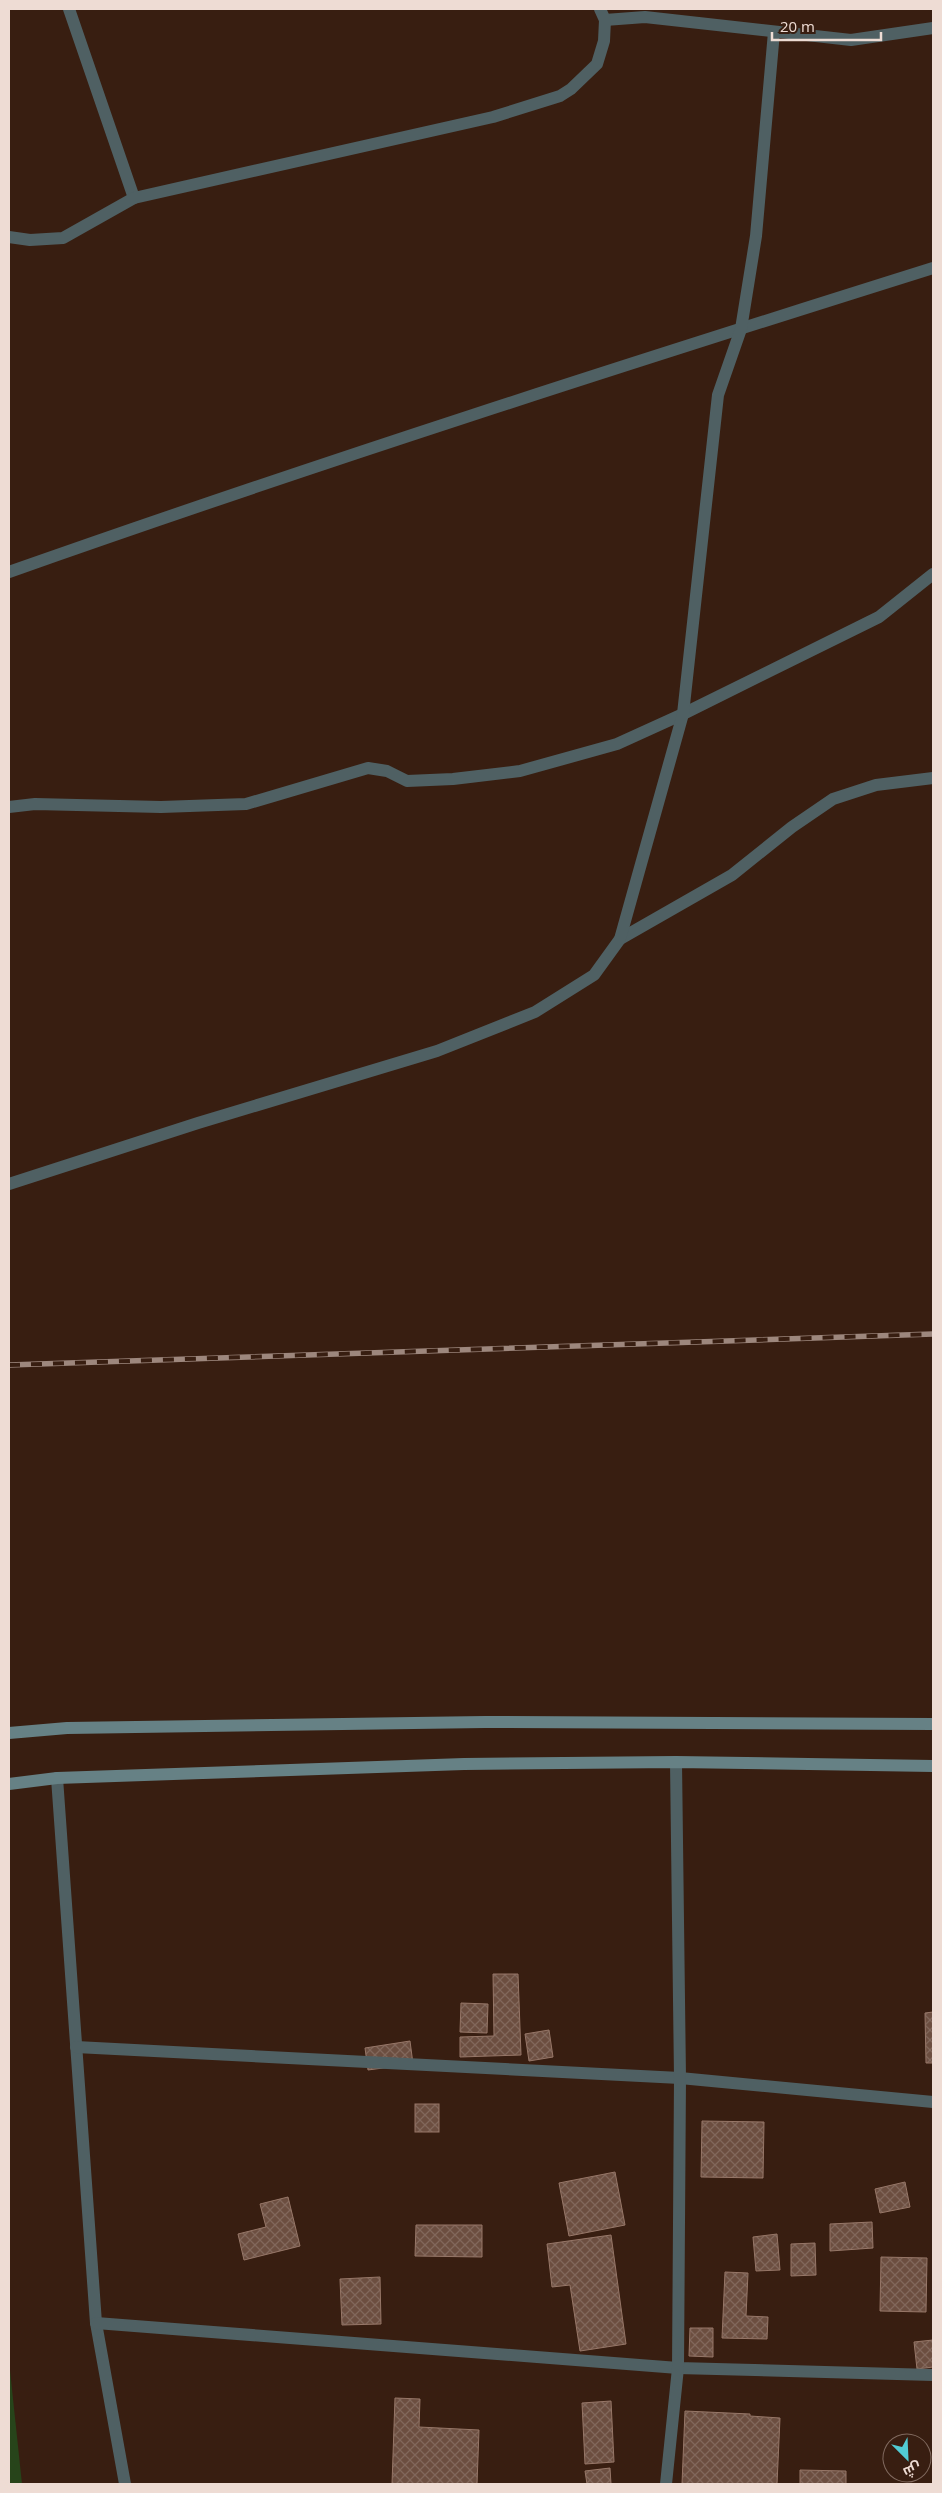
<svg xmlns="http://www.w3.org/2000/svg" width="942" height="2493" font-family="'Open Sans',Cairo,sans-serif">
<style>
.garden{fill:#27441a}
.building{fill:url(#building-cross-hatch);stroke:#977768}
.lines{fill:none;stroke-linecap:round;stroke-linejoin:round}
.street{stroke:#4f6063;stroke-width:12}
.secondary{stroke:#668185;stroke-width:12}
.rail-casing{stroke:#9d877d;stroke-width:5.5}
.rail{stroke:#381e11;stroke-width:4;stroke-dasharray:11;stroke-linecap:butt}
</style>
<defs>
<pattern id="building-cross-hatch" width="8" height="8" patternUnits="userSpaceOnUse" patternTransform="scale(1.25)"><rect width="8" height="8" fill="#6c4e40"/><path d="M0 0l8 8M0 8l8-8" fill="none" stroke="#81675b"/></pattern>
</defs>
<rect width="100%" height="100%" fill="#381e11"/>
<polygon class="garden" points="9,2361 22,2484 9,2484"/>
<g class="building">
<polygon points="493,1974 518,1974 521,2055 460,2057 460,2037 494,2036"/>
<polygon points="461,2003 488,2004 487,2033 460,2032"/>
<polygon points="933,2012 933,2063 926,2063 925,2013"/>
<polygon points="549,2030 553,2057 529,2061 525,2034"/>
<polygon points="410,2041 413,2064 368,2070 365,2048"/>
<rect x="415" y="2104" width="24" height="28"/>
<polygon points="702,2121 764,2122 763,2178 701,2177"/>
<polygon points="615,2172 625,2225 569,2236 559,2183"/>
<polygon points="905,2182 910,2207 880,2213 875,2189"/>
<polygon points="288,2197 300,2246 244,2260 238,2234 266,2227 260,2204"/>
<polygon points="872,2222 873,2248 830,2251 830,2224"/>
<polygon points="416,2225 482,2225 482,2257 415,2256"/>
<polygon points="777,2234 780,2270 756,2271 753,2237"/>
<polygon points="611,2235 626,2344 580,2351 570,2285 552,2287 547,2244"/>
<polygon points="815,2243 816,2275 791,2276 791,2244"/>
<polygon points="881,2257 927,2258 926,2312 880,2311"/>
<polygon points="725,2272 748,2273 746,2316 768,2317 767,2339 722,2338"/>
<polygon points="380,2277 381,2324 342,2325 340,2279"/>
<polygon points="690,2328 713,2328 713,2357 689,2356"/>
<polygon points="933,2340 933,2367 917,2369 914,2342"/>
<polygon points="395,2398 420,2399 419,2427 479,2430 477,2484 392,2484"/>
<polygon points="611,2401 614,2462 585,2464 582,2403"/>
<polygon points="685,2411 750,2414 750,2416 780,2418 777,2484 682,2484"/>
<polygon points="610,2468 611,2484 587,2484 585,2471"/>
<polygon points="800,2470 846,2471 846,2484 800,2484"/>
</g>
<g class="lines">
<g class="street">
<polyline points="69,9 134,198"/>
<polyline points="605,20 645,17 851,40 933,28"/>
<polyline points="9,237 30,240 63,238 134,198 493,117 560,96 571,89 597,64 604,41 605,20 600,9"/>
<path d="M9,572C315,464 624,365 933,268"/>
<polyline points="9,807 35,804 161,807 246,804 368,768 387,771 407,781 453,779 520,771 617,744 683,714 879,617 933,574"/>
<polyline points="620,939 732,875 792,827 833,799 876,785 933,778"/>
<polyline points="9,1184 198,1123 437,1051 535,1012 594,975 620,939 683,714 718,395 741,329 756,236 774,32"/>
<polyline points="57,1778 96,2323 125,2484"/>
<polyline points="76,2047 680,2078 933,2102"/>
<polyline points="96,2323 678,2368 933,2375"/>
<polyline points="666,2484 678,2368 680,2078 676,1762"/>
</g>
<g class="secondary">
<polyline points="9,1733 67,1728 485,1722 933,1724"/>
<polyline points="9,1784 57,1778 464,1764 676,1762 933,1766"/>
</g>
<defs>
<polyline id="rail" points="9,1365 933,1334"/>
</defs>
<use href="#rail" class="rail-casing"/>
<use href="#rail" class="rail"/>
</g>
<rect width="942" height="2493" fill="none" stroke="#eedcd4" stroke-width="20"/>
<g transform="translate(907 2458) rotate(156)"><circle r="24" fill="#381e11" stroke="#816a5f"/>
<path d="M0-4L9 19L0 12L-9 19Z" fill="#51ccd4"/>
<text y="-8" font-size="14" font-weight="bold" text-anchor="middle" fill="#eedcd4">ش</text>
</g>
<path d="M772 32v8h109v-8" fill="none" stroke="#eedcd4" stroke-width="2.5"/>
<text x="780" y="32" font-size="15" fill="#eedcd4" stroke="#381e11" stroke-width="4" paint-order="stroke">20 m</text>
</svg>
